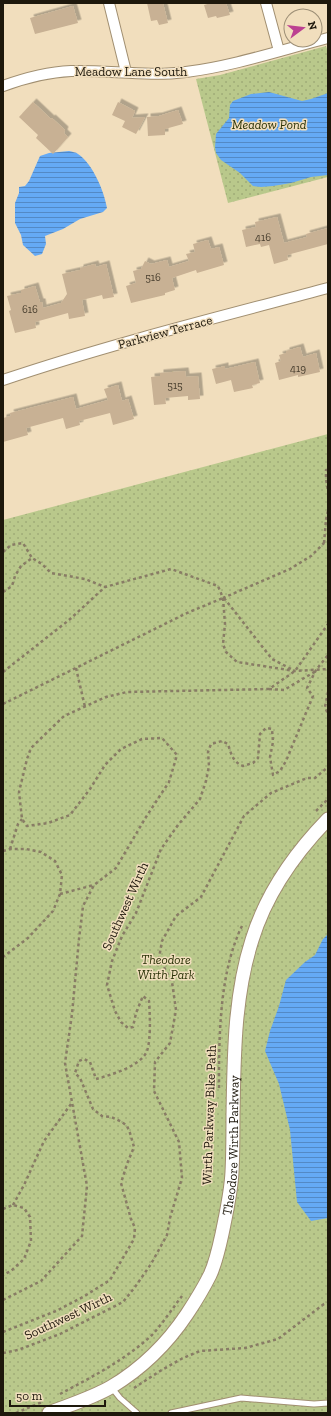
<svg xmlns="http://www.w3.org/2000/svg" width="331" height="1416" font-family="'Zilla Slab',serif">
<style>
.park{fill:url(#park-dots)}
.water{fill:url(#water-rules)}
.building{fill:#c8b194;filter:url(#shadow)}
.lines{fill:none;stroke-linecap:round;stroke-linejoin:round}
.service-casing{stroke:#a18f71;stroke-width:7}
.minor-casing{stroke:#a18f71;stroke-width:12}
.tertiary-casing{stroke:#a18f71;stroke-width:15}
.path{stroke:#887c65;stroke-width:2.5;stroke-dasharray:3 3;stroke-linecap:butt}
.service{stroke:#fff;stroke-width:5}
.minor{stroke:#fff;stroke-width:10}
.tertiary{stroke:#fff;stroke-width:13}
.labels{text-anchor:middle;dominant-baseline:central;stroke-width:3;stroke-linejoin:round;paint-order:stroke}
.number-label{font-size:11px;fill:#483e2e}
.street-label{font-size:13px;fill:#1e180c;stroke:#f1debd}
.park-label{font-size:13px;font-style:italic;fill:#2b3308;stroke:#f1debd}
</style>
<defs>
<pattern id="park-dots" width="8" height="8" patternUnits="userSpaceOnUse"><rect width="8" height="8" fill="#b9c88b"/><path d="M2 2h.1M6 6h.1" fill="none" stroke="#9fab77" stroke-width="1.8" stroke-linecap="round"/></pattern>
<pattern id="water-rules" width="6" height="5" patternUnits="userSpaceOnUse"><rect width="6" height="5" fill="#65aaf5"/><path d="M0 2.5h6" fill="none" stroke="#5389c5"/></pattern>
<filter id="shadow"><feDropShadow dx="3.5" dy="-3.5" stdDeviation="0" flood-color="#0004"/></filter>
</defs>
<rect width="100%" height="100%" fill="#f1debd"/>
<g class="park">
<polygon points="326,46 328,52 328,177 228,203 196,79 220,75"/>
<polygon points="328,434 328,1413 3,1413 3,520"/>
</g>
<g class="water">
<polygon points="269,92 302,101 311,99 328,93 328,175 311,177 291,183 273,186 261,187 253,186 240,173 221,160 216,153 215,147 216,134 229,118 230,105 233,101 251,94"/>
<path d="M69,151C72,152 76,152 78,154C93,164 104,191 107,208L103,212L80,219L63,229L45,236L46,244L42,254L35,256L23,245L21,235L15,223V203L19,193V187L25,186L29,181L40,156L49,153Z"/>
<polygon points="328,934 328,1218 311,1221 297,1202 290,1130 279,1084 265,1051 270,1031 279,1006 286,980 305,962 315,955 323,939"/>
</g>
<g class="building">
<polygon points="147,3 163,3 168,23 159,25 157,20 151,21"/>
<polygon points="211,3 226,3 230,15 217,18 216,16 208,18 204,5"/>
<polygon points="73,6 78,23 35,34 30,18"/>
<polygon points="33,102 51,119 52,118 65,130 64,133 68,137 53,154 36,138 38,135 19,117"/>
<polygon points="118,102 135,111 132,118 145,117 136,134 122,127 125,121 112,115"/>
<polygon points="178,110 183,124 165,129 165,135 148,136 147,117 159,116"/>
<polygon points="277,217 284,243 307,237 306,234 328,228 328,244 287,255 288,260 274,264 269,245 261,247 260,244 246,247 242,230 256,227 255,222"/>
<polygon points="208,240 211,249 219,247 224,265 197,273 196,270 172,278 175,290 165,293 165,295 131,303 126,286 136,283 133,271 141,269 145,261 151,264 167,260 169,267 189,261 186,254 195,252 193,244"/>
<polygon points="95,264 96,267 106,264 114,297 103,299 102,295 82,300 85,316 69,319 68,313 35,322 36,328 15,333 9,311 11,310 7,296 21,293 21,290 35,286 40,302 42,302 43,308 61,303 67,294 62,274 80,270 80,268"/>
<polygon points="300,347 303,357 316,353 320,372 298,377 298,375 279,380 275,363 281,361 279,355 286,353 286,351"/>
<polygon points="255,362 260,383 252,385 253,388 234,392 231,380 216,384 212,369 225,366 225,369"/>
<polygon points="185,371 186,377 198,376 200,399 188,400 188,396 165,398 166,404 154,405 151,377 160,376 160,373"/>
<polygon points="118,385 122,401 128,399 134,419 113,425 110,413 79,421 80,425 66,429 63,418 26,428 28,435 3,442 3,418 11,416 10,413 73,397 76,409 108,400 104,389"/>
</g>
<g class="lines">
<defs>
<g id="service">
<polyline points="112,1388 120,1398 137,1413"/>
<polyline points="171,1413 241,1398 314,1404 328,1403"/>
</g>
<g id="minor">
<polyline points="109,3 126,72"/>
<polyline points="266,3 279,51"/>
<path d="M3,86C25,78 48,72 71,71C109,70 148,77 186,72C234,66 281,50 328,38"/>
<path d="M3,380C110,344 219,317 328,288"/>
</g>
<g id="tertiary">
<path id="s1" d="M49,1413C69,1405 92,1398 111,1387C141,1369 167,1344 187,1314C195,1302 203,1289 210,1275C216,1262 219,1248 222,1234C226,1214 231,1193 232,1172C233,1153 233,1134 233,1115C234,1057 234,996 252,940C266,894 294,854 328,819"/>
</g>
</defs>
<use href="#service" class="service-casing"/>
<use href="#minor" class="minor-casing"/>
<use href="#tertiary" class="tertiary-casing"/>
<g class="path">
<polyline points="328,470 326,470 326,479 328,491"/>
<polyline points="328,511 326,520 328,522"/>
<polyline points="324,543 326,520"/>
<polyline points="3,552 11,545 23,543 32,558"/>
<polyline points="3,592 12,586 15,576 21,566 32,558 42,564 51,573 85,579 105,587"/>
<polyline points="223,598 225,624 223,644 226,652 237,662 295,671 328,669"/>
<polyline points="224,598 272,659 293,670"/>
<polyline points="76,668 85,707"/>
<polyline points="3,672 69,620 105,587 171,569 218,586 223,598 290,569 311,556 324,543 328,542"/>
<polyline points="269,689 284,690 316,671"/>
<polyline points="328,692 325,707 328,714"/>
<polyline points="3,704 187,613 223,598"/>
<polyline points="316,811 328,799"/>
<polyline points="10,849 18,824 22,819"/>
<polyline points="3,851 10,849 26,849 41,852 55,861 62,875 60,894 53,911 28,938 3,957"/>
<polyline points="60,894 94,885"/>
<path d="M219,1088C219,1037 219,971 243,924"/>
<polyline points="13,1205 24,1185 44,1141 71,1104"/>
<polyline points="3,1209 13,1205 24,1208 30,1217 31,1241 24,1259 11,1271 3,1275"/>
<polyline points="3,1300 41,1281 82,1236 87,1186 65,1063 72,1014 79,939 83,906 94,885 116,868 146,817 169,782 177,755 162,738 142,739 121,749 105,765 90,789 70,815 48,823 27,826 22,819 19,792 27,759 31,748 64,716 106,697 127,692 269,689 295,671 328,624"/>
<path d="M3,1332L56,1311L83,1297L110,1280L134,1239L135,1228L131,1219L121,1183L127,1164L134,1147L130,1133L127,1126L122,1122L111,1117L102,1116L93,1109L80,1078L75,1073L79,1061L84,1059L90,1062L96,1079C111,1075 141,1066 147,1051C151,1039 150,1014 149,1001L143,996L136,1013L133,1027L128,1028L121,1022L115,1011L107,985L112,961L122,936L136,913L161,849L178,825L200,799L206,781L209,766L208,752L211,744L222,741L228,744C231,754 233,762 243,766L253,763L258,758L260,734L266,728L272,729L273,742L270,757L273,775L280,771L286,761L313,696L307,688L316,670L328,655"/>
<polyline points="3,1353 18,1350 60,1334 123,1302 135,1287 151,1264 167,1235 170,1218 182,1178 179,1142 154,1091 155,1062 170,1043 176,1010 172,982 159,958 162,941 176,916 201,897 244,816 271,793 307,778 315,778 328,767"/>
<polyline points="134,1388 160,1371 183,1358 200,1351 245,1348 278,1339 324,1304 328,1303"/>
<path d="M60,1394C92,1377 125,1360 152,1335C163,1323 172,1309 182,1296"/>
<polyline points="16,1413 42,1402"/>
</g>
<use href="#service" class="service"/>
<use href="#minor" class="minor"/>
<use href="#tertiary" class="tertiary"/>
</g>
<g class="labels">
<g class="number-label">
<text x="263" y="237">416</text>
<text x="153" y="277">516</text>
<text x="30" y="309">616</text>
<text x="298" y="368">419</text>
<text x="175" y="385">515</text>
</g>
<g class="street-label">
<text x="131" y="71">Meadow Lane South</text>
<text transform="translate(165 332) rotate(-15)">Parkview Terrace</text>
<text transform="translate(125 906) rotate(-66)">Southwest Wirth</text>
<text transform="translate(209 1115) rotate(-88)">Wirth Parkway Bike Path</text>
<text stroke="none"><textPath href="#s1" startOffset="351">Theodore Wirth Parkway</textPath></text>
<text transform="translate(68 1316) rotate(-25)">Southwest Wirth</text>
</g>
<g class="park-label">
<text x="269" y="124">Meadow Pond</text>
<text x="166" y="959">Theodore<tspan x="166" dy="15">Wirth Park</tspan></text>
</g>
</g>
<rect width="331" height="1416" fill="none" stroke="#1e180c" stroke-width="8"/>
<g transform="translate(303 28) rotate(75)"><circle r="19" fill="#f1debd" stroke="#9d8f76"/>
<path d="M0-3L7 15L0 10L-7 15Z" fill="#bc4091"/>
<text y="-6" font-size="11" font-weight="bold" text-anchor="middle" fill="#1e180c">N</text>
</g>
<path d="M10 1400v6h95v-6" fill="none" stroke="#1e180c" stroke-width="2"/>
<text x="16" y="1400" font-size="12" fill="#1e180c" stroke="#f1debd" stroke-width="3" paint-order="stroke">50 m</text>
</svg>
